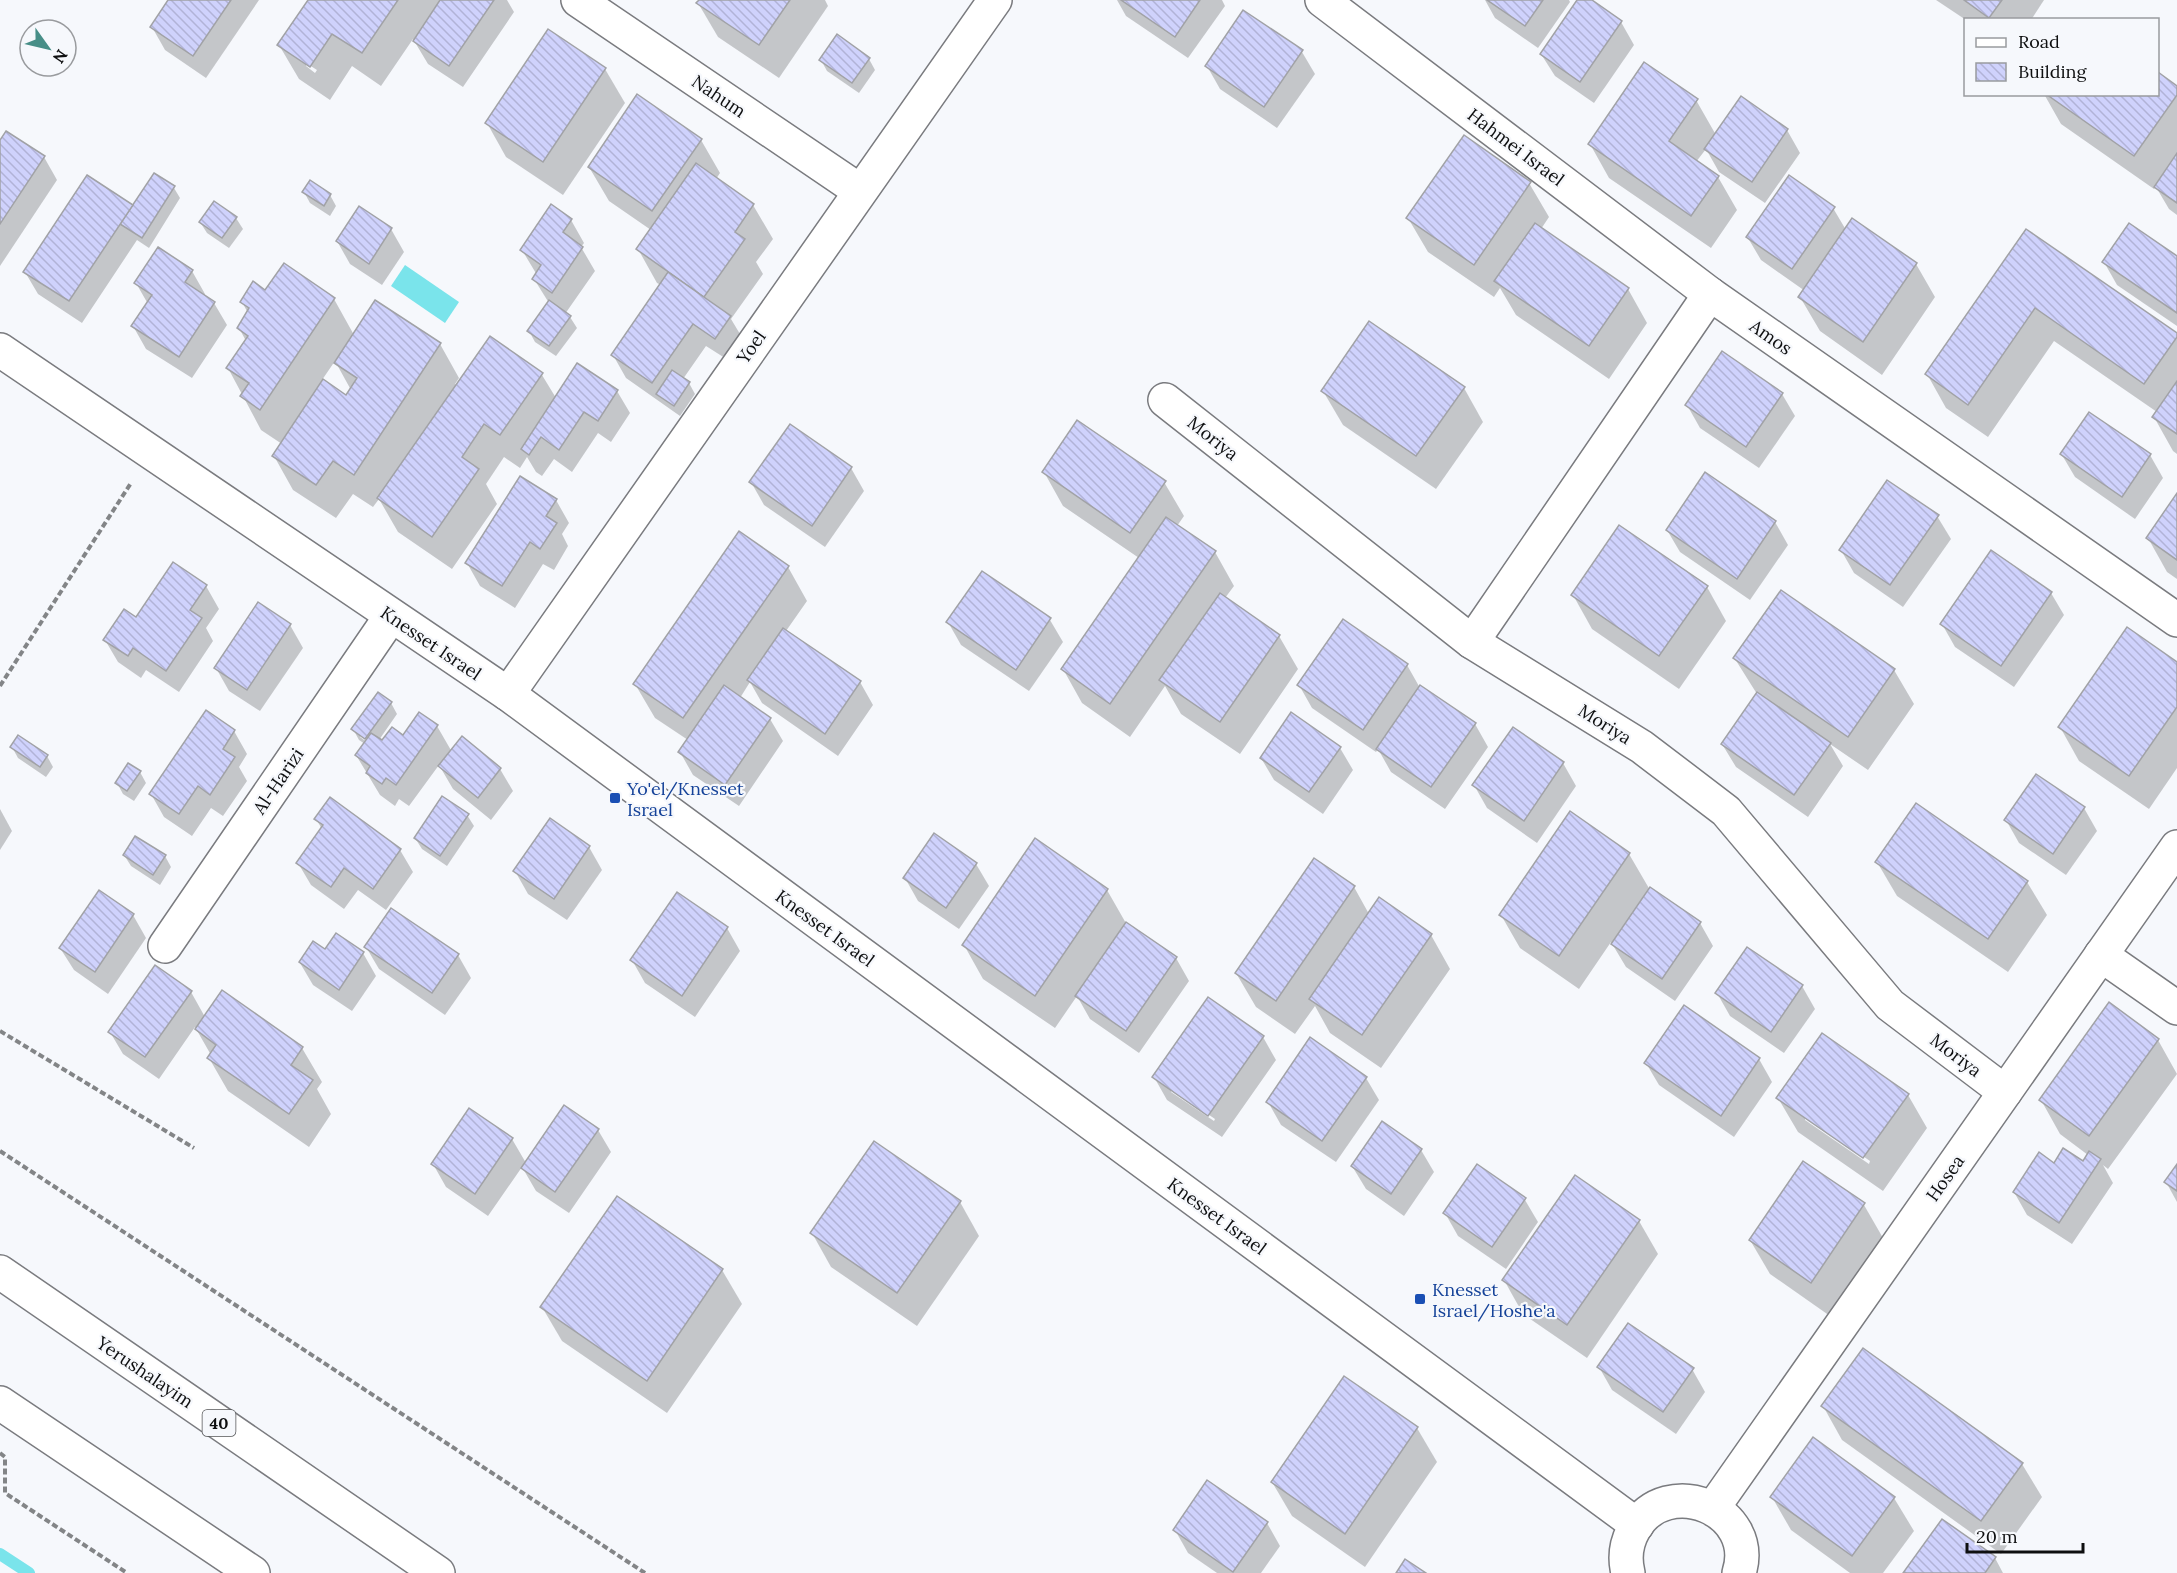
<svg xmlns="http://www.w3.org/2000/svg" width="2177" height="1573" font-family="Lora,serif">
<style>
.water{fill:#7ae4eb}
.shadow{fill:#0003;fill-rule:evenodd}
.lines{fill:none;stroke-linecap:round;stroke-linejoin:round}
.stream{stroke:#7ae4eb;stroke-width:12}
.building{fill:url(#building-back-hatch);stroke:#a1a2a6;stroke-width:1.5}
.minor-casing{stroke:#7a7b7f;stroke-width:36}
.highway-casing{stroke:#7a7b7f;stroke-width:36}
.path{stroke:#838587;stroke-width:4;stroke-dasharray:6 3;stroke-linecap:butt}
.minor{stroke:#fff;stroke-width:33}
.highway{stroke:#fff;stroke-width:33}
.transit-dot{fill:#1a4fb4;stroke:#f6f8fc;stroke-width:2}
.labels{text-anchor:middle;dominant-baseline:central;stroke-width:4.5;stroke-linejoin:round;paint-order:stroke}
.shield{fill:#f6f8fc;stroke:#545557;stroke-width:1.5}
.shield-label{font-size:16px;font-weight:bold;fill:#0e0f10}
.street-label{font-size:18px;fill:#0e0f10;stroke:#f6f8fc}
.transit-label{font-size:18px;fill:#164399;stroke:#f6f8fc;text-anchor:start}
</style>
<defs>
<pattern id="building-back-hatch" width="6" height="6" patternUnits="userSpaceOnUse" patternTransform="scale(1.5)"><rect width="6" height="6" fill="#cfd2fc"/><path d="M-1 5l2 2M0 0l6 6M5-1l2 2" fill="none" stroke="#b1b3d7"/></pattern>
</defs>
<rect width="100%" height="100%" fill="#f6f8fc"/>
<polygon class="water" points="405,265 459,302 445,323 391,286"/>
<g class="shadow">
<polygon points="170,0 259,0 206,78 165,50 152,27"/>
<path d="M310,0H507L514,12L463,87L428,64L413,39L381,86L352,66L330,100L299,79L279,45ZM306,63L317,70L315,73L306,66Z"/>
<polygon points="700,0 825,0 828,6 779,78 718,37 698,3"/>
<polygon points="1117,0 1222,0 1225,6 1188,58 1126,16"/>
<polygon points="1485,0 1569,0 1570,2 1538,48 1495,18"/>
<polygon points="1579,0 1589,0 1621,22 1634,45 1594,103 1555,76 1541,54"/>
<polygon points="1936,0 2044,0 2031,20 1966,20"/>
<polygon points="1302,52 1315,74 1277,128 1220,89 1207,66"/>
<polygon points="869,59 875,70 859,93 827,71 821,60"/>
<polygon points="605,69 625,103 563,195 506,157 487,123"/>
<polygon points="2158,74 2177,87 2177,215 2169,209 2156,187 2154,189 2061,124 2044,94 2158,94"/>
<polygon points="1696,100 1716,135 1787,130 1800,153 1765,203 1719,172 1706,149 1696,162 1718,177 1737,210 1711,248 1609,178 1590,144"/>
<polygon points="701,140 720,173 716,179 753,205 773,239 756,262 763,274 731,319 743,339 728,360 706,346 683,379 689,383 695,394 680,416 626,378 613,355 661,285 657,283 638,249 651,230 609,201 589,167"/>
<polygon points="0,143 44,157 57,180 0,266"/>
<polygon points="154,175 174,188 180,198 149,248 137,240 82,323 38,294 25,272 133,207"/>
<polygon points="1529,183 1549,217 1541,229 1628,289 1647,323 1609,379 1516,315 1500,288 1494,297 1428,252 1408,218"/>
<polygon points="304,192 330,195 336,206 330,216 310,203"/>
<polygon points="214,203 236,218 243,229 229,248 207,233 200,222"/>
<polygon points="359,208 391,229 404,252 382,285 350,264 337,241"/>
<polygon points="1833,208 1846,230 1916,264 1935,297 1882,375 1820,331 1800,297 1805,291 1761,260 1748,238"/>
<polygon points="571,220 584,243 581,247 595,271 565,314 570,317 577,328 556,356 535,342 529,331 549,303 534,279 537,275 522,250"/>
<polygon points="2026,231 2177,335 2177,454 2173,451 2154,417 2157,412 2054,341 1988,437 1946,408 1927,374"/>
<polygon points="2177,258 2177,326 2117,285 2104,262"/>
<polygon points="192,271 205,294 204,296 214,303 227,325 192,378 146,349 133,326 148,304 136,283"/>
<path d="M266,292L334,299L354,335L440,344L459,378L455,384L457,386L491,338L542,375L556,398L617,391L630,413L611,442L598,433L572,472L554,459L542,476L536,472L527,457L520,468L504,457L486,484L497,504L452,569L398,532L379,499L373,507L353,494L336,518L293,490L274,456L282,444L261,430L228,368L246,341L239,328L248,313L242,302ZM335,361L351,390L347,397L322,380Z"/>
<polygon points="1464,388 1483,422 1436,489 1343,425 1323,391"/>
<polygon points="1782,394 1795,416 1759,468 1700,428 1687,405"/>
<polygon points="2062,455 2150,455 2163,478 2135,519 2075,477"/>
<polygon points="851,468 864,491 825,547 764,505 751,482"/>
<polygon points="1044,472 1164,482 1184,516 1177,526 1215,552 1234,586 1225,598 1279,636 1298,669 1240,754 1181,714 1165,686 1130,737 1082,703 1063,669 1139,558 1063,506"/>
<polygon points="1706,474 1775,522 1788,545 1750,600 1680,552 1667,530"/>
<polygon points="2177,495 2177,579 2167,572 2148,538"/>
<polygon points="556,500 569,523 562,534 568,546 554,570 543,564 515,608 480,586 467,563"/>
<polygon points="1937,516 1951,539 1903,607 1854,573 1841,550"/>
<polygon points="788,567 807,601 786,631 860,682 873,705 838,756 762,703 750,682 740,698 770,719 783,741 739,806 693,775 680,752 688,740 655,718 635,684"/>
<polygon points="982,573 1050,620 1063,642 1029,691 961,645 948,622"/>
<polygon points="206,586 219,609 206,628 213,641 179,692 146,670 141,678 118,662 105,640 136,619"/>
<polygon points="1707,587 1726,621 1679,689 1592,629 1573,595"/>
<polygon points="2051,593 2064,615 2014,687 1955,647 1942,624"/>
<polygon points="290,625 303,648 260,711 229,691 216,668"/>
<polygon points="1735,659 1894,670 1914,704 1868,770 1830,744 1843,766 1808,817 1736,767 1722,744 1757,694"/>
<polygon points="2177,664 2177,768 2149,809 2079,761 2060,727"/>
<polygon points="1407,665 1420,688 1475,724 1488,747 1445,809 1391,772 1378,749 1376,752 1312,708 1299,685"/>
<path d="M391,703L397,714L379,740L383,743L404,737L420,714L437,726L452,752L500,769L513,791L491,820L453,789L439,765L409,806L399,799L395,806L380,795L356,755L365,744L359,740L353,729ZM360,733L372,743L371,745L360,737Z"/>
<polygon points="206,712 234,731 247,754 239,767 247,781 223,816 211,808 192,836 164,817 151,794"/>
<polygon points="1513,729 1563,763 1576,786 1537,843 1487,808 1474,785"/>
<polygon points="12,747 47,756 53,767 46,777 18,758"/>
<polygon points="1340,748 1353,770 1323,814 1274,780 1261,758"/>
<polygon points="140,772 146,783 134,801 123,794 117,783"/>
<polygon points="2084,808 2097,831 2066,875 2019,843 2006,820"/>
<polygon points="0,809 12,831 0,850"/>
<polygon points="467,815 474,826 447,866 422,849 415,838"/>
<polygon points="316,819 400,850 413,872 386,910 358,890 344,909 311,885 298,863 322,829"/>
<polygon points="1036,840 1107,890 1127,925 1176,958 1189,981 1139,1053 1090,1019 1077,996 1055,1028 983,979 964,945"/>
<polygon points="589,847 602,870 567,920 528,894 515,871"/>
<polygon points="1629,854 1650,890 1700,923 1713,946 1675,1001 1626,967 1611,942 1579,989 1520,948 1501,915"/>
<polygon points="124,855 165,856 171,867 160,885 131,866"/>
<polygon points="1877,862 2027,882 2047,915 2008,972 1897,896"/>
<polygon points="976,864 989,886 959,929 918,901 905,878"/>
<polygon points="1354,887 1369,914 1431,935 1450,969 1381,1068 1330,1033 1315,1006 1295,1034 1256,1007 1236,973"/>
<polygon points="99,892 133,915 146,938 108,994 74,970 60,948"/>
<polygon points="678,894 727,928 740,951 695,1017 645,983 632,960"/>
<polygon points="366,947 458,955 471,978 445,1015 379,969"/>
<polygon points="326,952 363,953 376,976 352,1011 313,985 300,963"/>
<polygon points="1802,986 1815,1009 1784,1053 1730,1016 1717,993"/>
<polygon points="191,992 205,1017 302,1048 322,1082 317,1089 331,1114 309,1147 228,1091 209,1058 211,1055 195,1027 159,1079 123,1054 110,1032"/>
<path d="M1263,1037L1276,1060L1222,1137L1167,1100L1154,1077ZM1171,1089L1215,1119L1214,1121L1171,1092Z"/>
<polygon points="2158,1040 2177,1074 2108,1169 2103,1165 2113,1183 2072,1244 2027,1215 2014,1192 2055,1165 2083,1164 2088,1155 2060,1134 2041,1100"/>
<polygon points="1759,1059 1772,1082 1734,1137 1659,1085 1646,1063"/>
<polygon points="1366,1078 1379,1100 1336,1162 1281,1125 1268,1102"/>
<path d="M1908,1095L1927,1128L1883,1191L1798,1132L1778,1098ZM1805,1116L1870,1161L1869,1164L1805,1120Z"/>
<polygon points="470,1110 512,1139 526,1163 598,1130 611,1152 569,1213 536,1191 522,1167 488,1216 446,1187 433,1164"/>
<polygon points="1421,1150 1434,1172 1404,1216 1366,1189 1352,1166"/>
<polygon points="1477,1166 1525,1200 1538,1222 1506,1269 1458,1236 1445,1213"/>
<polygon points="2177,1167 2177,1202 2166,1182"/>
<polygon points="617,1198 722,1270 742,1304 667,1413 562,1341 542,1307"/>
<polygon points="960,1202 979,1236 917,1326 831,1267 812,1233"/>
<polygon points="1864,1205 1883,1238 1830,1316 1770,1274 1750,1240"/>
<polygon points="1639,1221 1658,1254 1587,1358 1523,1314 1504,1280"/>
<polygon points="1599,1367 1692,1369 1705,1392 1676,1434 1612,1390"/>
<polygon points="1344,1378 1417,1428 1437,1462 1365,1567 1292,1516 1272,1482"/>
<polygon points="1823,1406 2022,1464 2042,1497 2001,1554 1842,1440"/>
<polygon points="1772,1497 1894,1498 1914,1531 1883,1573 1850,1573 1791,1530"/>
<polygon points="1267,1523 1280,1546 1261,1573 1217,1573 1188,1553 1175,1530"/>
<polygon points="1995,1558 2003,1573 1905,1573"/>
</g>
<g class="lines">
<polyline class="stream" points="0,1554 29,1573"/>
</g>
<g class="building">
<polygon points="168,0 231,0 193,56 150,27"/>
<polygon points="308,0 398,0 362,53 332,34 310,67 277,45"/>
<polygon points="440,0 494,0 449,66 413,41"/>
<polygon points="699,0 790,0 759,45 696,3"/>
<polygon points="1121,0 1200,0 1175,37"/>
<polygon points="1487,0 1543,0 1525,26"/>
<polygon points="1577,0 1592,0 1622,21 1580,82 1540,54"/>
<polygon points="1964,0 2002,0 1989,18"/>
<polygon points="1243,10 1303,50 1264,107 1205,66"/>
<polygon points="548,29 606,68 543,162 485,123"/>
<polygon points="837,34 870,58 852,83 819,60"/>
<polygon points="1644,62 1698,99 1669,141 1719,176 1691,216 1588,144"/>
<polygon points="2158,72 2177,86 2177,95 2134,156 2046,94 2158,94"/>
<polygon points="637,94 702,139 652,211 588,167"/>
<polygon points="1741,96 1788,129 1752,182 1704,149"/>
<polygon points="6,131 45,156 0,224 0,140"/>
<polygon points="1464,135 1531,182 1474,265 1406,218"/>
<polygon points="2177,153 2177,203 2154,187"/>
<polygon points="696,163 754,204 735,232 745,239 704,297 636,249"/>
<polygon points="154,173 175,186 142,238 120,224"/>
<polygon points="87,175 133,205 69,301 23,272"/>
<polygon points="1789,175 1835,207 1792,269 1746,237"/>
<polygon points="310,180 331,194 324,206 302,192"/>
<polygon points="214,201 237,217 222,238 199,222"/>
<polygon points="551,204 572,219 563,232 583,247 552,293 532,279 541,265 520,250"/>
<polygon points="359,206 392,228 369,264 336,241"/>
<polygon points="1852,218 1917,263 1863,342 1798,297"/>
<polygon points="1535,223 1629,288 1589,346 1494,281"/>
<polygon points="2129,223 2177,256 2177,313 2102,262"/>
<polygon points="2026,229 2177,333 2177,337 2144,384 2035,308 1968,405 1925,374"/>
<polygon points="158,247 193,270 185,282 215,302 179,357 131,326 152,295 134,283"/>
<polygon points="284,263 335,298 260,410 240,396 249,383 226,368 248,336 237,328 249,308 240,302 253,281 265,290"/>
<polygon points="668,272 731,316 715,339 693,324 652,383 611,355"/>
<polygon points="375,300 441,343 354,475 333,461 316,485 272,456 323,379 346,395 357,378 334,363"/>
<polygon points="549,300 571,316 549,346 527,331"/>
<polygon points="1369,321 1465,387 1416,456 1321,391"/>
<polygon points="490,336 543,373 500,435 484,424 462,457 479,469 432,537 377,498"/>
<polygon points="1722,351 1783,393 1746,447 1685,405"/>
<polygon points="577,363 618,390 598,421 584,412 559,450 541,437 529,455 521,449"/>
<polygon points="672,370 690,382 674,406 656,394"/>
<polygon points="2177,381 2177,434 2152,417"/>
<polygon points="2089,412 2151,454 2122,497 2060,454"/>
<polygon points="1077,420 1166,481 1130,533 1042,472"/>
<polygon points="790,424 852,467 812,526 749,482"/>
<polygon points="1705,472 1776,521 1737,579 1666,530"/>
<polygon points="520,476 557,499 546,516 557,523 540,549 530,542 502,586 465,563"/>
<polygon points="1887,480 1939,515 1890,585 1839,550"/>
<polygon points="2177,493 2177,560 2146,538"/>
<polygon points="1166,517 1216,551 1110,704 1061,669"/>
<polygon points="1619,525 1708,586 1659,656 1571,595"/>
<polygon points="739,531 789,566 683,718 633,684"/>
<polygon points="1991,550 2052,592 2001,666 1940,624"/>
<polygon points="173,562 207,585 190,610 202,618 166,671 133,648 128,656 103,640 124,609 136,617"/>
<polygon points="982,571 1051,618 1016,670 946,622"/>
<polygon points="1781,590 1895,669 1848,737 1733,658"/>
<polygon points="1220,593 1280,635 1220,722 1159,680"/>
<polygon points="258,602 291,624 247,690 214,668"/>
<polygon points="1343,619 1408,664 1363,730 1297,685"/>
<polygon points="2127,627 2177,662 2177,707 2129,776 2058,727"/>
<polygon points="783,628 861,681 825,734 747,680"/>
<polygon points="724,685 771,718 725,785 678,752"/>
<polygon points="1420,685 1476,723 1431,787 1376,749"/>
<polygon points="378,692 392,702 365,739 351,729"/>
<polygon points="1757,692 1831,743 1794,795 1721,744"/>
<polygon points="206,710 235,730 223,749 235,757 210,795 198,786 179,814 149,794"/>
<polygon points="419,712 438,725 396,785 386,778 382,784 366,773 370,766 355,755 371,733 382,740 392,727 403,735"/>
<polygon points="1291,712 1341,747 1309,792 1260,758"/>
<polygon points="1513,727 1564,762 1524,821 1472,785"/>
<polygon points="18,735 48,755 40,767 10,747"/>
<polygon points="462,736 501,768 478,798 438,766"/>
<polygon points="128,763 141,771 127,791 115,783"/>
<polygon points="2036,774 2085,807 2053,854 2004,820"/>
<polygon points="442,796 469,814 440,856 414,838"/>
<polygon points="330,797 401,849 373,889 344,868 331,887 296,863 323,825 314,819"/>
<polygon points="1916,803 2028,881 1988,939 1875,862"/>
<polygon points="1570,811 1630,853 1559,956 1499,915"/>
<polygon points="550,818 590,846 554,899 513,871"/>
<polygon points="934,833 977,863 946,908 903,878"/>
<polygon points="135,836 166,855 153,875 123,855"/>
<polygon points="1035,838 1108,889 1035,996 962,945"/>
<polygon points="1314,858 1355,886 1276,1001 1235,973"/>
<polygon points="1650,887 1701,922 1662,979 1611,944"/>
<polygon points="99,890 134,914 95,972 59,948"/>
<polygon points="677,892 728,927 682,996 630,960"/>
<polygon points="1379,897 1432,934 1362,1035 1309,999"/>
<polygon points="391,908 459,954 432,993 364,947"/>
<polygon points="1126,922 1177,957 1126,1031 1075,996"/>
<polygon points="336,933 364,952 339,990 299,962 313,941 325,949"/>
<polygon points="1747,947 1803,985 1771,1032 1715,993"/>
<polygon points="155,965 192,991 145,1057 108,1032"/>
<polygon points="222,990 303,1047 291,1065 313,1080 289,1114 207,1058 216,1045 195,1029"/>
<polygon points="1208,997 1264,1036 1208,1116 1152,1077"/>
<polygon points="2109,1002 2159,1039 2089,1136 2039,1100"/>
<polygon points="1684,1005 1760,1058 1721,1116 1644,1063"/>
<polygon points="1822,1033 1909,1094 1863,1158 1776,1098"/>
<polygon points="1310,1037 1367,1077 1322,1141 1266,1102"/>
<polygon points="564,1105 599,1129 555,1192 521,1168"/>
<polygon points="469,1108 513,1138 475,1194 431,1164"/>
<polygon points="1382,1121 1422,1149 1391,1194 1351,1166"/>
<polygon points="874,1141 961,1201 897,1293 810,1233"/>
<polygon points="2063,1148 2083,1161 2089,1151 2101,1159 2059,1223 2013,1192 2039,1152 2054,1163"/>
<polygon points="1803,1161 1865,1203 1811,1283 1749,1240"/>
<polygon points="1477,1164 1526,1198 1492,1247 1443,1213"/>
<polygon points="2177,1164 2177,1191 2164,1182"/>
<polygon points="1575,1175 1640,1220 1567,1325 1502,1280"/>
<polygon points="617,1196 723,1269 647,1381 540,1307"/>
<polygon points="1628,1323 1694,1368 1663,1412 1597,1367"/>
<polygon points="1863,1348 2023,1463 1981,1521 1821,1406"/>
<polygon points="1344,1376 1418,1427 1345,1534 1271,1482"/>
<polygon points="1813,1437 1895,1497 1852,1556 1770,1497"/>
<polygon points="1207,1480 1268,1522 1233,1572 1173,1530"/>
<polygon points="1942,1519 1996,1557 1985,1573 1903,1573"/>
<polygon points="1405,1559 1426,1573 1396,1573"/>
</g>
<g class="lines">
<defs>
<g id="minor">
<polyline points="578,0 860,191"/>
<polyline points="1322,0 1710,294"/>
<polyline points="0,350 508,694 1637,1525"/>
<polyline points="1165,400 1472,642 1642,747 1726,811 1890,1005 2005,1092"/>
<polyline points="1472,642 1710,294 2177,620"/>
<polyline points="508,694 995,0"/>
<polyline points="165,946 391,616"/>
<polyline points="2101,955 2177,1008"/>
<polyline points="1713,1508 2177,847"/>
<path d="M1628,1573C1624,1557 1626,1543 1634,1529C1667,1472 1759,1510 1739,1573"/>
</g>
<g id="highway">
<polyline points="0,1272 438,1573"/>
<polyline points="0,1403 253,1573"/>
</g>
</defs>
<use href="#minor" class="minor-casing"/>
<use href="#highway" class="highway-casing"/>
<g class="path">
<polyline points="0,686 131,483"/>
<polyline points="0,1031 194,1148"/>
<polyline points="0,1151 645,1573"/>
<polyline points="0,1453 5,1457 5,1493 127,1573"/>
</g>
<use href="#minor" class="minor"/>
<use href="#highway" class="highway"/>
</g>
<g class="transit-dot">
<rect x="609" y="792" width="12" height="12" rx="3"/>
<rect x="1414" y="1293" width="12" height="12" rx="3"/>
</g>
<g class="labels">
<rect class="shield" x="202.5" y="1410" width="33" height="26" rx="4.5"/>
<g class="shield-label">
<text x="219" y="1423">40</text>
</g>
<g class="street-label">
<text transform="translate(719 96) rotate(34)">Nahum</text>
<text transform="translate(1516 147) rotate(37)">Hahmei Israel</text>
<text transform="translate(1771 337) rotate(35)">Amos</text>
<text transform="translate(751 347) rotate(-55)">Yoel</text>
<text transform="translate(1213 438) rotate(38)">Moriya</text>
<text transform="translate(431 643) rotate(34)">Knesset Israel</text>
<text transform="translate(1605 724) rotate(32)">Moriya</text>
<text transform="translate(278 781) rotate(-56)">Al-Harizi</text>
<text transform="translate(825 928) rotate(36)">Knesset Israel</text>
<text transform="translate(1956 1055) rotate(37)">Moriya</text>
<text transform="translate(1945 1178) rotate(-55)">Hosea</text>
<text transform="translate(1217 1216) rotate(36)">Knesset Israel</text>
<text transform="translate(145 1372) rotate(34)">Yerushalayim</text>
</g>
<g class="transit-label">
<text x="627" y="788">Yo'el/Knesset<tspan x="627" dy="21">Israel</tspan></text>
<text x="1432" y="1289">Knesset<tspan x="1432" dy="21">Israel/Hoshe'a</tspan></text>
</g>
</g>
<rect x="1964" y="18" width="195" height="78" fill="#f6f8fc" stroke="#999b9e" stroke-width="1.5"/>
<rect x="1976" y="38" width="30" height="9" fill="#ffffff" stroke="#999b9e" stroke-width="1.5"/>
<text x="2018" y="48" font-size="18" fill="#0e0f10">Road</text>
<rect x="1976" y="63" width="30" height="18" fill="url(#building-back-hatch)" stroke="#999b9e" stroke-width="1.5"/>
<text x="2018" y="78" font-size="18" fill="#0e0f10">Building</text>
<g transform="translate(48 48) rotate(124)"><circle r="28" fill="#f6f8fc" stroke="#999b9e" stroke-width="1.5"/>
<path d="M0-4.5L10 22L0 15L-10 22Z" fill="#478e87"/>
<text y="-9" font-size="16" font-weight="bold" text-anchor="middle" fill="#0e0f10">N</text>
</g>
<path d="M1967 1543v9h116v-9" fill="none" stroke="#0e0f10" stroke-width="3"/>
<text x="1976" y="1543" font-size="18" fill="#0e0f10" stroke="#f6f8fc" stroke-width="4.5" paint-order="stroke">20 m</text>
</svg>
